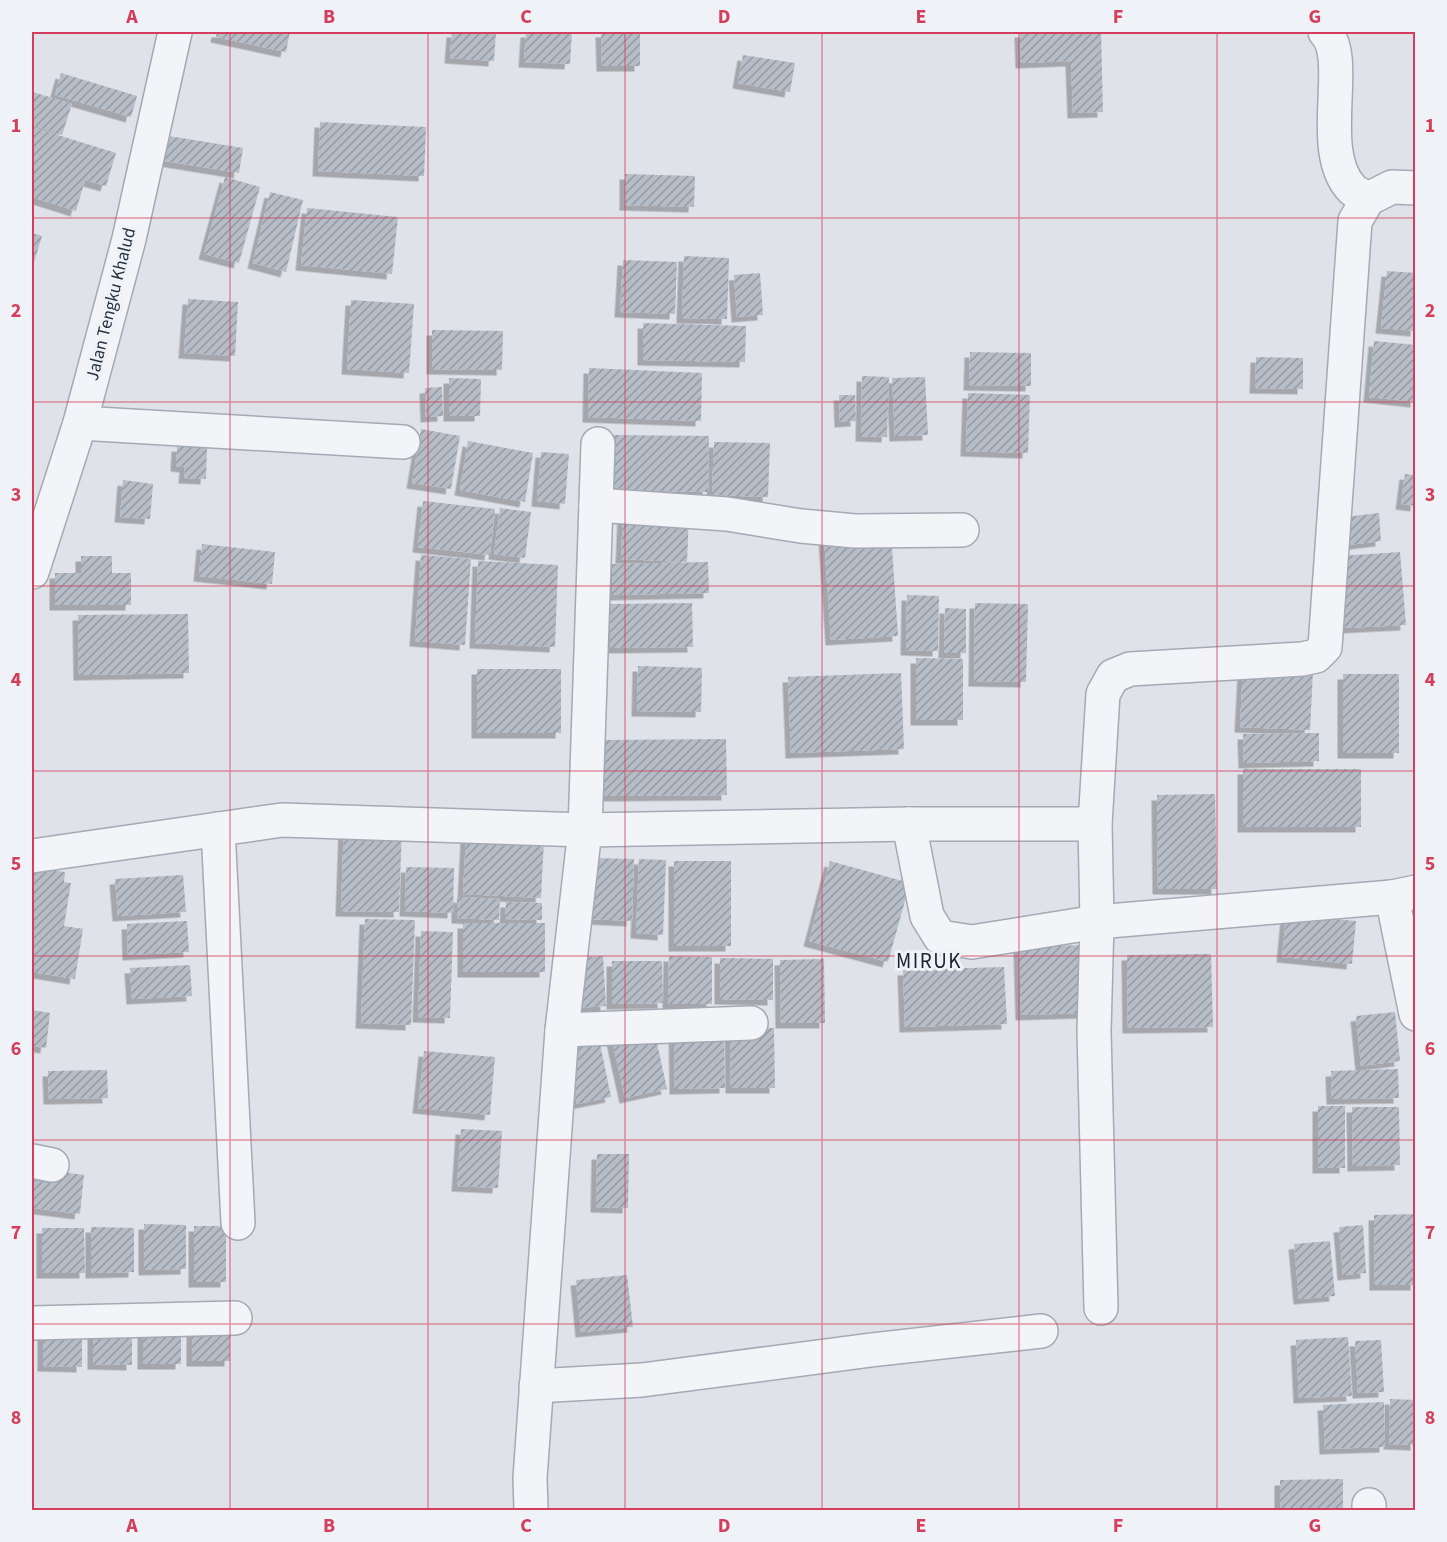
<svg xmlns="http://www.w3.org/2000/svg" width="1447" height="1542" font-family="'Source Sans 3',sans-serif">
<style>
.building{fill:url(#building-hatch);filter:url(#shadow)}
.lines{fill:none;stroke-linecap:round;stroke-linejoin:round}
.minor-casing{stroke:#a4aab3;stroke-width:36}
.minor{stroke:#f2f4f7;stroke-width:33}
.grid{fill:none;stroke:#d43e5c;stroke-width:1.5;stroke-opacity:0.55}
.labels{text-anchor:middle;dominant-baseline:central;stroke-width:6;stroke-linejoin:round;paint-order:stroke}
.street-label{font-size:18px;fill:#273241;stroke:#eff2f6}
.quarter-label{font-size:21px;letter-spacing:1.5px;fill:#192331;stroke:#eff2f6}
.neatline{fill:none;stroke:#d43e5c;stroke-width:2}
.grid-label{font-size:20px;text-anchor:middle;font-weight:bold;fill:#d43e5c}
</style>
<defs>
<pattern id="building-hatch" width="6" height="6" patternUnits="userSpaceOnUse" patternTransform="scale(1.5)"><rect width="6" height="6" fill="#b6bdc6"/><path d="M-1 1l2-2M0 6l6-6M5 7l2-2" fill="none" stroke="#949aa2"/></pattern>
<filter id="shadow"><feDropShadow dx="-5.5" dy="5.5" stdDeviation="0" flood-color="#0004"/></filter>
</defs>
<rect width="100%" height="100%" fill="#dfe3e9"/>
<g class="building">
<polygon points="217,32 290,32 286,52 216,37"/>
<polygon points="452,32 496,32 494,61 450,58"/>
<polygon points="526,32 572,32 570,64 524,62"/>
<polygon points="601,32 640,32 640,66 602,66"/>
<polygon points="1020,32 1101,32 1103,112 1073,113 1071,61 1021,63"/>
<polygon points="743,55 795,63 790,92 738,83"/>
<polygon points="61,73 137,96 131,117 55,95"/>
<polygon points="33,92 72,104 62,135 32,125"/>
<polygon points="320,122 426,127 424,176 318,171"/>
<polygon points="32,127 116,153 106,186 85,180 76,211 32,197"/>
<polygon points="169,136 243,148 239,173 165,161"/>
<polygon points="625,174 695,176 694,207 625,205"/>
<polygon points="225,177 260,187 239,263 204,254"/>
<polygon points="270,192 303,200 286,272 253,263"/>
<polygon points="307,208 398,217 392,274 301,265"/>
<polygon points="32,233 42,236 32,269"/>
<polygon points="684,256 729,258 727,319 682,318"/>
<polygon points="623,260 677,262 675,314 620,312"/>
<polygon points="1387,271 1416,273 1416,331 1381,328"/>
<polygon points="760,273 763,315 737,317 734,275"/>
<polygon points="188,299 238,302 235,356 184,353"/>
<polygon points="351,300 414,304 409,373 347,369"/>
<polygon points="643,323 746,326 745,362 643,360"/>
<polygon points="432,330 503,331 502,370 432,369"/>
<polygon points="1374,341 1416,345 1416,402 1369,397"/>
<polygon points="970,352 1031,353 1031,386 969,385"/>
<polygon points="1256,357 1303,358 1303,389 1255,388"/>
<polygon points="589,368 702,373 701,421 588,417"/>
<polygon points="862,376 889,377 887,437 861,436"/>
<polygon points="925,377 928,435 895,436 892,378"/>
<polygon points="449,378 481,379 480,416 449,416"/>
<polygon points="442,387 443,416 426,417 425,388"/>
<polygon points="968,393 1030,395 1028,453 966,451"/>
<polygon points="839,395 855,395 856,421 840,422"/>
<polygon points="421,429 460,436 451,489 412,483"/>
<polygon points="611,435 709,436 708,492 610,490"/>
<polygon points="468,441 533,453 525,502 460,490"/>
<polygon points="714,442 770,443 768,497 712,495"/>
<polygon points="177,446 207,448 206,479 184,478 185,467 176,466"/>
<polygon points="541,452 569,454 565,504 537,501"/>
<polygon points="1405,474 1416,475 1416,506 1401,504"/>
<polygon points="123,480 153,484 150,519 120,517"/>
<polygon points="423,501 495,509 490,555 418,547"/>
<polygon points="500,508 531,512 525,558 494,554"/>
<polygon points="623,512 689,514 687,562 621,559"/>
<polygon points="1379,513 1381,541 1339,546 1337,518"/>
<polygon points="891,533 898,636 831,640 824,537"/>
<polygon points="202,544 275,552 272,584 199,576"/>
<polygon points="1400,552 1406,625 1345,628 1340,556"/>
<polygon points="421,555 471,559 465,645 415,641"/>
<polygon points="81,556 112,556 112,573 131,573 131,605 55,605 55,573 81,573"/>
<polygon points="478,561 558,565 555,647 475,643"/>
<polygon points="708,562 709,593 612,595 612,564"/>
<polygon points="907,595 939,596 938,651 906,650"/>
<polygon points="692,603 693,647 610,648 610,604"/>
<polygon points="975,603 1028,604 1026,682 974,681"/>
<polygon points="945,608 966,609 966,653 944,653"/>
<polygon points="188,614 189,673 79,675 78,615"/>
<polygon points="916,658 963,659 963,720 916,720"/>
<polygon points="638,666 702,668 701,712 637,711"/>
<rect x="477" y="669" width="84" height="64"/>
<polygon points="1243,669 1313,671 1310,730 1240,727"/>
<polygon points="901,673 904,749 791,753 788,677"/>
<rect x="1343" y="674" width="56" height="79"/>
<polygon points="1319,733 1319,761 1244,763 1243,734"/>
<polygon points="726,739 727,795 604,796 604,740"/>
<rect x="1243" y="769" width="118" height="58"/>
<polygon points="1215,794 1217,889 1158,889 1157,795"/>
<polygon points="344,823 402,825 399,912 341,911"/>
<polygon points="466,836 544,840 541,898 463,894"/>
<polygon points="594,858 634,859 632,921 592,919"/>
<polygon points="639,859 666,860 663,935 636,933"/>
<rect x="674" y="861" width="57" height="85"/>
<polygon points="830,861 910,883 888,962 809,941"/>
<polygon points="32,867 65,872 64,882 71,883 64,926 83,929 75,979 32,972"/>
<polygon points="406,867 454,868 453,913 405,911"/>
<polygon points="183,875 186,912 118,916 115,879"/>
<polygon points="457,897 500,899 499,920 457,918"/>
<polygon points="506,902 542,903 542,920 505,919"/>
<polygon points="1286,915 1356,921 1352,964 1282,957"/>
<polygon points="365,919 415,920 411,1025 361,1023"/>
<polygon points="187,921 189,952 128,955 127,924"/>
<rect x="463" y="923" width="82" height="49"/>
<polygon points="421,931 453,932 450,1018 418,1017"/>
<polygon points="1084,945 1087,1013 1021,1015 1019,947"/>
<polygon points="1211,954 1213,1027 1128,1028 1127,955"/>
<polygon points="603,956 606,1006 576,1008 572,958"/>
<polygon points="669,956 712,957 712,1004 668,1004"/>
<polygon points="720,958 773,959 773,1000 720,999"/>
<polygon points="824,959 825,1023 781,1023 780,960"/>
<polygon points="612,961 662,961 663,1003 612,1004"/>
<polygon points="190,965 192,996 132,999 130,968"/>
<polygon points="1004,967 1007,1024 905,1027 903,970"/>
<polygon points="32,1010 50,1013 46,1048 32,1046"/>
<polygon points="1395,1012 1400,1061 1361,1066 1356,1016"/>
<polygon points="730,1028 774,1028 775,1088 731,1088"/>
<polygon points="654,1029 667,1089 625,1098 612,1039"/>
<polygon points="724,1029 725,1088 675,1089 674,1030"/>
<polygon points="598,1034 611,1097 577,1104 564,1042"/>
<polygon points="424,1051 495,1057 490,1115 418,1108"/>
<polygon points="1398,1069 1399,1098 1332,1099 1331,1071"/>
<polygon points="107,1070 108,1098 49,1099 48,1071"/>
<rect x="1318" y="1106" width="27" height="62"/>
<polygon points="1352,1107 1399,1107 1400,1165 1353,1166"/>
<polygon points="461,1129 502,1131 498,1188 457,1186"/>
<polygon points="597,1154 629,1154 628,1208 596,1207"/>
<polygon points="32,1168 84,1175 80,1214 32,1208"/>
<polygon points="1416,1214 1416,1285 1375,1285 1374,1215"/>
<polygon points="144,1224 186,1225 186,1269 144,1270"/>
<polygon points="1363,1225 1366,1273 1343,1275 1339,1227"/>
<rect x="194" y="1226" width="32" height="56"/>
<polygon points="91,1227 134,1228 134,1272 91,1273"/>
<polygon points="42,1228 84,1228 85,1273 42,1273"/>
<polygon points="1330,1241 1335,1296 1299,1299 1294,1244"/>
<polygon points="627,1275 633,1327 581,1332 576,1280"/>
<rect x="192" y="1322" width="38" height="39"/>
<polygon points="93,1325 132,1325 132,1365 93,1364"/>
<rect x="143" y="1325" width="38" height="39"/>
<polygon points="43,1327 82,1327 82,1367 43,1366"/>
<polygon points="1348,1337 1352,1396 1299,1398 1296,1340"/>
<polygon points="1381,1340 1384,1392 1358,1393 1355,1341"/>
<polygon points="1390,1399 1416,1400 1416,1445 1389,1444"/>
<polygon points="1384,1402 1385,1447 1325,1449 1323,1405"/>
<polygon points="1343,1479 1343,1510 1280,1510 1280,1480"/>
</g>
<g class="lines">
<defs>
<g id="minor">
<path d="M1325,32C1352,58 1315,151 1352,189C1356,193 1363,196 1368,199"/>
<polyline points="80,423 403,442"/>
<polyline points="596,505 727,514 801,526 855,531 962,530"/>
<polyline points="32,572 80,423 129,239 175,32"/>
<polyline points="909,824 927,916 940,937 972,942 1097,922 1094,1031 1101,1308"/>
<polyline points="1095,824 1103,694 1113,676 1130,669 1302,659 1316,656 1325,647 1355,221 1368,199 1392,187 1416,188"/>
<polyline points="218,829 238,1223"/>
<polyline points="32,856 282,820 585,830 909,824 1095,824 1097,922 1392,897 1416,892"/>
<polyline points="1392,897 1416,1014"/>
<polyline points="562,1030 751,1023"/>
<polyline points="32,1161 52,1165"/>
<polyline points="32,1323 235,1318"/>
<polyline points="536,1386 642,1380 871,1350 1041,1331"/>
<polyline points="1369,1505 1369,1510"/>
<polyline points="531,1510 530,1478 562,1030 585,830 598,444"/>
</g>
</defs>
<use href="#minor" class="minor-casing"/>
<use href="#minor" class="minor"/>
</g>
<path class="grid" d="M230,32V1510M428,32V1510M625,32V1510M822,32V1510M1019,32V1510M1217,32V1510M32,218H1416M32,402H1416M32,586H1416M32,771H1416M32,956H1416M32,1140H1416M32,1324H1416"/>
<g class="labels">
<g class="street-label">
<text transform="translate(111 304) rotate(-76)">Jalan Tengku Khalud</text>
</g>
<g class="quarter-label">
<text x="929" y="961">MIRUK</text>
</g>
</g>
<rect width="1447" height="1542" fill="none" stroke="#eff2f6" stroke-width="66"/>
<rect x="33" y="33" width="1381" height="1476" class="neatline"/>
<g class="grid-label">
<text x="132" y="23">A</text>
<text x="329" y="23">B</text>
<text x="526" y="23">C</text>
<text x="724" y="23">D</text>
<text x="921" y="23">E</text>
<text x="1118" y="23">F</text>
<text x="1315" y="23">G</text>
<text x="16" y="132">1</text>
<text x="1430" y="132">1</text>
<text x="16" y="317">2</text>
<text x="1430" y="317">2</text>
<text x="16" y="501">3</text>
<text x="1430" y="501">3</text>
<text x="16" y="686">4</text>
<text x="1430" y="686">4</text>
<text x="16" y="870">5</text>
<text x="1430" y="870">5</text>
<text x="16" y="1055">6</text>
<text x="1430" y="1055">6</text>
<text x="16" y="1239">7</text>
<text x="1430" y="1239">7</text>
<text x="16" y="1424">8</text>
<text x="1430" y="1424">8</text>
<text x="132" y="1532">A</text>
<text x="329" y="1532">B</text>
<text x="526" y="1532">C</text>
<text x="724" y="1532">D</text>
<text x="921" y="1532">E</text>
<text x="1118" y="1532">F</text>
<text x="1315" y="1532">G</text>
</g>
</svg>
